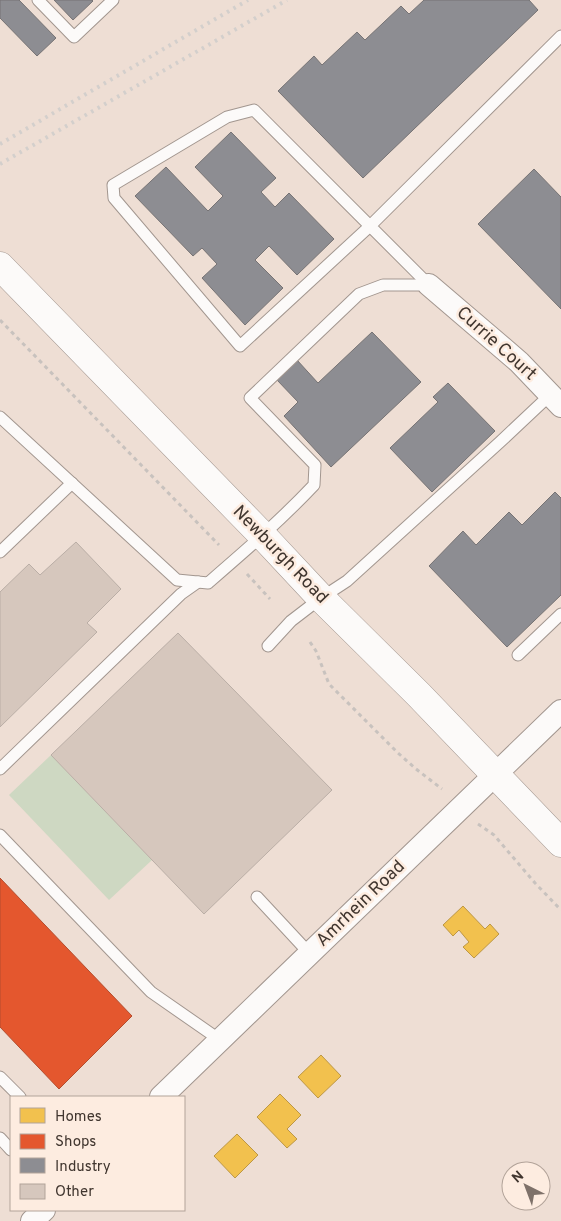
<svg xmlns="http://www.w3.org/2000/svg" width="561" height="1221" font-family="Overpass,sans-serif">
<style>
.green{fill:#ced8c2}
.homes{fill:#f2c14e;stroke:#bd9745}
.shops{fill:#e4572e;stroke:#b34d2e}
.industry{fill:#8d8d92;stroke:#767374}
.building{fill:#d6c7bd;stroke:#baaea6}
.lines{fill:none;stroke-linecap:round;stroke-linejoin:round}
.lane-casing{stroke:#a2968f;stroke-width:13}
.street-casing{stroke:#a2968f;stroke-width:24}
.secondary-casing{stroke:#a2968f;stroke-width:29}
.path{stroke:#c8c2be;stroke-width:3;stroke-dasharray:4 4;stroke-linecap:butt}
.lane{stroke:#fcfaf9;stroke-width:11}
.street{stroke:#fcfaf9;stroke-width:22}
.secondary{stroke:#fcfaf9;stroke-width:28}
.rail{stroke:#d3cfcc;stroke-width:4;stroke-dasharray:2.5 5;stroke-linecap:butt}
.labels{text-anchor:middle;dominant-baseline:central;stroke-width:5;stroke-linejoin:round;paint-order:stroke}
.street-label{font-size:18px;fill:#41362f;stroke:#fdece0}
</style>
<rect width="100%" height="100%" fill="#eeded4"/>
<polygon class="green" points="51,755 152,860 109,900 9,795"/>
<g class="homes">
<polygon points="463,906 485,929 490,924 499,934 474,958 463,947 469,942 459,930 453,936 443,925"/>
<polygon points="321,1055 341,1076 318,1098 298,1077"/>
<polygon points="280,1094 301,1115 287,1129 297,1139 287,1148 257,1117"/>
<polygon points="237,1134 258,1155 235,1178 214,1156"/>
</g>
<polygon class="shops" points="0,878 132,1016 59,1089 0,1027"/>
<g class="industry">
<polygon points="0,0 19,0 56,38 37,56 0,18"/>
<polygon points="54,0 92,0 93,1 73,20"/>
<polygon points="424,0 529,0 538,10 363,178 278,91 314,56 322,65 357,32 365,40 401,6 409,14"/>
<polygon points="231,132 276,178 261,192 275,207 289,193 334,239 297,275 269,246 255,260 283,288 245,325 202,278 217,264 202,248 193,256 135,196 166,167 208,211 223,196 195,167"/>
<polygon points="534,169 561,197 561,309 478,224"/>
<polygon points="372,332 421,382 331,467 284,416 298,402 277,380 297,360 318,383"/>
<polygon points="448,383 495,431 432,492 390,448 438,402 433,397"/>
<polygon points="555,492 561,498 561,595 507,647 429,566 463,531 476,545 509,512 522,525"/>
</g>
<g class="building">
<polygon points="76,542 121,589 87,623 97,632 0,727 0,592 29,564 40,575"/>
<polygon points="178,633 332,790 204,914 51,755"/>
</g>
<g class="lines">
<defs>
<g id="lane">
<polyline points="38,0 74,37 113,0"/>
<polyline points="429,285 254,110 227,117 113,185 114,198 240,346 370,226 561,36"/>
<path d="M0,417L177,580L208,583C245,551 281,520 314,485L315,465L250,398L359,294L383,285H429"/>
<polyline points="0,552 72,483"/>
<polyline points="268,646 291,621 321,598 347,581 500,442 550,395"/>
<polyline points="518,655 561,614"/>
<polyline points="0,769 181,594 198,582"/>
<polyline points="0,835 151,992 220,1040"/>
<polyline points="257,897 310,954"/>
<polyline points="0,1077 20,1097"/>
<polyline points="0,1138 11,1150"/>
</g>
<g id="street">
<polyline points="429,285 519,362 561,406"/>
<polyline points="161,1097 561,711"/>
<polyline points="32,1221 44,1210"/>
</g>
<polyline id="secondary" points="0,266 263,536 321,598 419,695 561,843"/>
</defs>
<use href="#lane" class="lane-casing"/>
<use href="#street" class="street-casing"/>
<use href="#secondary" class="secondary-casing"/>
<g class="path">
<polyline points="0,320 219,545"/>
<polyline points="247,574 270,599"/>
<polyline points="310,642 316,651 329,684 398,753 416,769 442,789"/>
<polyline points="478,824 494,835 535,883 561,910"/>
</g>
<use href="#lane" class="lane"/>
<use href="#street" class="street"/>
<use href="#secondary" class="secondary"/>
<g class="rail">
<polyline points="0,144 248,0"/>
<polyline points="0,164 287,0"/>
</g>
</g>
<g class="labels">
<g class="street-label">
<text transform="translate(496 344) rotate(42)">Currie Court</text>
<text transform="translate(280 555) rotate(46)">Newburgh Road</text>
<text transform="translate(361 904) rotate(-44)">Amrhein Road</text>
</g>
</g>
<rect x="10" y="1096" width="175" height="115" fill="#fdece0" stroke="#b2a399"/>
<rect x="20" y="1108" width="25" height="15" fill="#f2c14e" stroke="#b2a399"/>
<text x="55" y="1121" font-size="15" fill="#41362f">Homes</text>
<rect x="20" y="1134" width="25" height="15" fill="#e4572e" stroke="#b2a399"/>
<text x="55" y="1146" font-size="15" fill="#41362f">Shops</text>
<rect x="20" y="1158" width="25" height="15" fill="#8d8d92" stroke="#b2a399"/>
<text x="55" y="1171" font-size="15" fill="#41362f">Industry</text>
<rect x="20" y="1184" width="25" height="15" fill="#d6c7bd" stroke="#b2a399"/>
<text x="55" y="1196" font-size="15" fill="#41362f">Other</text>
<g transform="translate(526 1186) rotate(318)"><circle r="24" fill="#fdece0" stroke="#b2a399"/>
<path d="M0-4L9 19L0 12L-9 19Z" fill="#7e7169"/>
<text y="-8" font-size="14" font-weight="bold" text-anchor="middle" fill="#41362f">N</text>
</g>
</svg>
